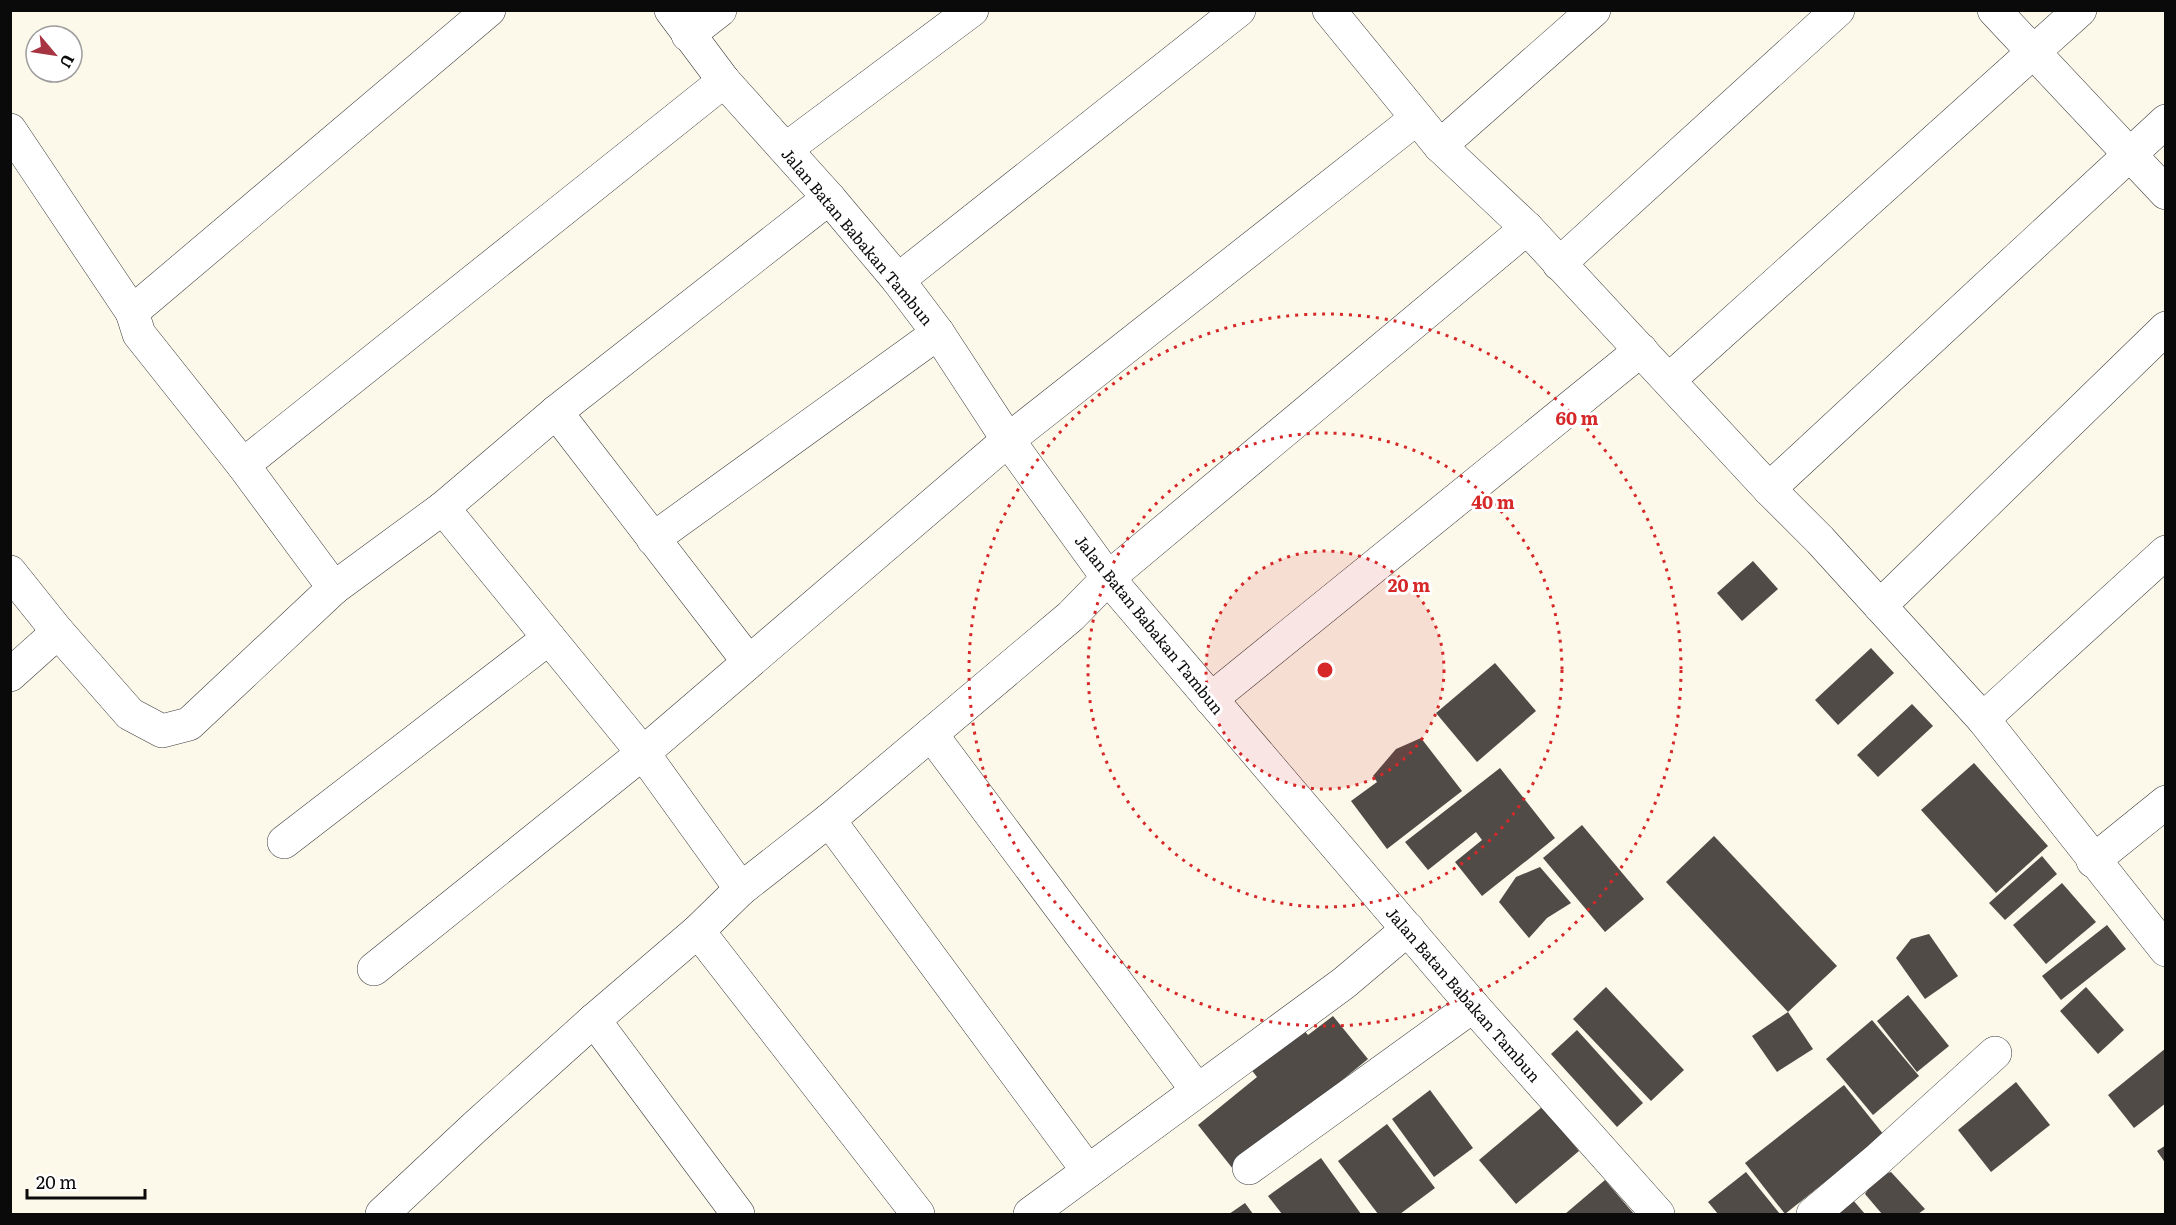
<svg xmlns="http://www.w3.org/2000/svg" width="2176" height="1225" font-family="Literata,serif">
<style>
.building{fill:#514b48}
.lines{fill:none;stroke-linecap:round;stroke-linejoin:round}
.minor-casing{stroke:#3d3d3d;stroke-width:34}
.minor{stroke:#fff;stroke-width:33}
.ring{fill:none;stroke:#d62828;stroke-width:3;stroke-dasharray:3 6}
.labels{text-anchor:middle;dominant-baseline:central;stroke-width:6;stroke-linejoin:round;paint-order:stroke}
.street-label{font-size:16px;fill:#0a0a0a;stroke:#fff}
.centre{fill:#d62828;stroke:#fff;stroke-width:3}
.ring-label{font-size:18px;text-anchor:middle;font-weight:bold;fill:#d62828;stroke:#fff;stroke-width:6;stroke-linejoin:round;paint-order:stroke}
</style>
<rect width="100%" height="100%" fill="#fcf8ea"/>
<g class="building">
<polygon points="1753,561 1778,589 1742,621 1717,593"/>
<polygon points="1871,648 1894,673 1838,725 1815,700"/>
<polygon points="1495,663 1536,711 1477,762 1436,713"/>
<polygon points="1912,704 1933,726 1878,777 1857,755"/>
<polygon points="1421,738 1462,791 1387,849 1351,801 1377,782 1373,776 1396,749"/>
<polygon points="1974,763 2048,846 1996,893 1921,810"/>
<polygon points="1500,768 1555,838 1482,896 1455,862 1482,840 1476,832 1428,870 1405,842"/>
<polygon points="1582,825 1644,899 1605,932 1543,858"/>
<polygon points="1714,836 1837,966 1788,1012 1666,882"/>
<polygon points="2042,856 2057,874 2005,920 1989,903"/>
<polygon points="1540,867 1571,903 1547,918 1529,938 1499,902 1516,877"/>
<polygon points="2062,883 2096,922 2046,964 2013,925"/>
<polygon points="2107,925 2126,949 2061,1000 2042,976"/>
<polygon points="1929,934 1958,976 1925,999 1896,958 1911,939"/>
<polygon points="1606,987 1684,1070 1651,1101 1573,1019"/>
<polygon points="2086,987 2124,1030 2098,1054 2060,1011"/>
<polygon points="1908,995 1949,1046 1917,1072 1877,1021"/>
<polygon points="1788,1012 1813,1049 1777,1072 1752,1036"/>
<polygon points="1333,1016 1368,1059 1233,1169 1198,1125 1257,1077 1246,1063 1297,1022 1308,1035"/>
<polygon points="1872,1020 1919,1076 1873,1115 1826,1059"/>
<polygon points="1577,1030 1643,1103 1617,1127 1551,1054"/>
<polygon points="2166,1048 2166,1103 2134,1128 2108,1095"/>
<polygon points="2016,1082 2050,1125 1991,1172 1958,1130"/>
<polygon points="1844,1085 1884,1135 1785,1214 1745,1163"/>
<polygon points="1430,1090 1473,1148 1434,1177 1392,1119"/>
<polygon points="1542,1107 1579,1151 1516,1204 1479,1160"/>
<polygon points="1387,1124 1435,1188 1400,1214 1378,1214 1338,1161"/>
<polygon points="2166,1145 2166,1164 2157,1151"/>
<polygon points="1321,1158 1361,1214 1282,1214 1268,1196"/>
<polygon points="1746,1172 1780,1214 1718,1214 1708,1202"/>
<polygon points="1891,1172 1925,1209 1918,1214 1882,1214 1865,1194 1875,1177"/>
<polygon points="1605,1180 1634,1214 1565,1214"/>
<polygon points="1847,1193 1865,1214 1821,1214"/>
<polygon points="1245,1203 1253,1214 1229,1214"/>
</g>
<g class="lines">
<defs>
<g id="minor">
<polyline points="671,10 724,81 829,198 898,280 938,333 1008,440 1108,578 1473,1006 1658,1214"/>
<polyline points="1329,10 1440,146 1527,228 1769,489 1820,540 1983,719 2166,950"/>
<polyline points="1994,10 2166,193"/>
<polyline points="688,35 720,10"/>
<polyline points="10,130 132,312"/>
<polyline points="1440,146 1594,10"/>
<polyline points="786,149 972,10"/>
<polyline points="1559,264 1838,10"/>
<polyline points="898,280 1239,10"/>
<polyline points="1669,380 2080,10"/>
<polyline points="556,412 748,661"/>
<polyline points="243,465 724,81"/>
<polyline points="1769,489 2166,121"/>
<polyline points="443,508 643,753 741,889"/>
<polyline points="653,539 938,333"/>
<polyline points="10,572 58,632 130,714 162,731 189,724 334,588 443,508 556,412 829,198"/>
<polyline points="334,588 243,465 139,334 132,312 489,10"/>
<polyline points="1880,606 2166,328"/>
<polyline points="10,675 58,632"/>
<polyline points="1211,699 1641,350"/>
<polyline points="1983,719 2166,552"/>
<polyline points="931,734 1197,1090"/>
<polyline points="829,820 1088,1171"/>
<polyline points="284,842 549,638"/>
<polyline points="2093,861 2166,802"/>
<polyline points="698,931 918,1214"/>
<polyline points="374,969 643,753 1008,440 1417,118"/>
<polyline points="594,1020 738,1214"/>
<polyline points="1249,1168 1473,1006"/>
<polyline points="382,1214 475,1127 594,1020 698,931 741,889 829,820 1071,616 1108,578 1527,228"/>
<polyline points="1030,1214 1344,983 1408,929"/>
<polyline points="1813,1214 1876,1161 1995,1053"/>
</g>
</defs>
<use href="#minor" class="minor-casing"/>
<use href="#minor" class="minor"/>
</g>
<circle cx="1325" cy="670" r="119" fill="#d62828" fill-opacity=".12"/>
<g class="ring">
<circle cx="1325" cy="670" r="119"/>
<circle cx="1325" cy="670" r="237"/>
<circle cx="1325" cy="670" r="356"/>
</g>
<g class="labels">
<g class="street-label">
<text transform="translate(858 236) rotate(50)">Jalan Batan Babakan Tambun</text>
<text transform="translate(1150 624) rotate(51)">Jalan Batan Babakan Tambun</text>
<text transform="translate(1464 994) rotate(49)">Jalan Batan Babakan Tambun</text>
</g>
</g>
<circle cx="1325" cy="670" r="9" class="centre"/>
<g class="ring-label">
<text x="1577" y="425">60 m</text>
<text x="1493" y="509">40 m</text>
<text x="1409" y="592">20 m</text>
</g>
<rect width="2176" height="1225" fill="none" stroke="#0a0a0a" stroke-width="24"/>
<g transform="translate(54 54) rotate(119)"><circle r="28" fill="#ffffff" stroke="#9d9d9d" stroke-width="1.5"/>
<path d="M0-4.5L10 22L0 15L-10 22Z" fill="#a73541"/>
<text y="-9" font-size="16" font-weight="bold" text-anchor="middle" fill="#0a0a0a">U</text>
</g>
<path d="M27 1189v9h118v-9" fill="none" stroke="#0a0a0a" stroke-width="3"/>
<text x="36" y="1189" font-size="18" fill="#0a0a0a" stroke="#ffffff" stroke-width="4.5" paint-order="stroke">20 m</text>
</svg>
